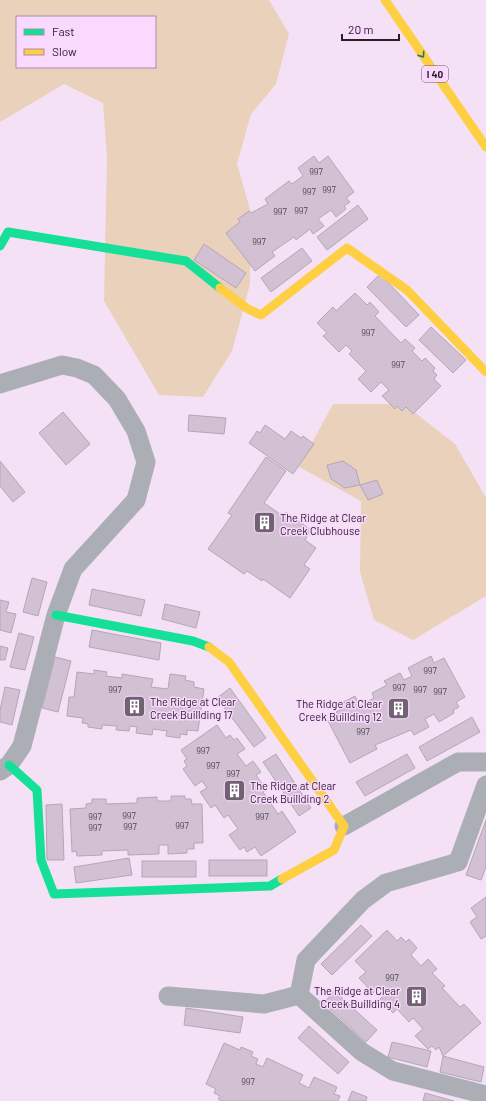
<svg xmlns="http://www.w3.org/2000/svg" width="486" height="1101" font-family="Barlow,sans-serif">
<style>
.green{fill:#ead1bb;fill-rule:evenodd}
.building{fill:#d1c1d3;stroke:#b5a6b7}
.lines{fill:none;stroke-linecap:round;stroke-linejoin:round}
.street{stroke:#acaeb5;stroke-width:19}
.fast{stroke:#16e098;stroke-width:9}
.slow{stroke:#ffcf43;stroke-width:9}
.oneway{stroke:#207e62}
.labels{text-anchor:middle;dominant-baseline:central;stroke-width:3;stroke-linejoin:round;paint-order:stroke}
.number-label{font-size:9px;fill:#544556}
.shield{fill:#fad9fe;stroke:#69556b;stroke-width:1}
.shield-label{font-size:10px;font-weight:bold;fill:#2b1c2c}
.poi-label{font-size:11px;fill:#2b1c2c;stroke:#fad9fe;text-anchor:start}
</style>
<rect width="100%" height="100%" fill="#f4e1f6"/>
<g class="green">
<path d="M0,0H269L289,34L276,84L251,114L237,164L251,213L250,284L232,351L203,397L159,395L104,301L107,158L103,103L64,84L0,122ZM17,17H155V67H17Z"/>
<polygon points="333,404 404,404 455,444 486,498 486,596 413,640 374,620 360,572 361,501 299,467"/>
</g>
<g class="building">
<polygon points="314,156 319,163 328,156 354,192 346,198 350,202 344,206 346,209 336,217 331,210 318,219 324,226 313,234 310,229 296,240 294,237 272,252 275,256 255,271 226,233 240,222 238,219 249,211 251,213 268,204 265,199 289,181 292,184 303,176 298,168"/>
<polygon points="358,205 368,219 327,250 317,237"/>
<polygon points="204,244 246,273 236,288 194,260"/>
<polygon points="302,248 312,261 271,292 261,278"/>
<polygon points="380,274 419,315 406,327 367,287"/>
<polygon points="355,293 367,305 370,302 379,312 375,316 401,343 405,339 415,348 412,351 422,361 425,358 435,368 433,371 437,375 434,379 441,386 413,414 406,407 402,411 397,406 395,409 382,396 389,390 381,382 371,392 358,379 366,371 349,354 352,351 346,345 339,352 323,336 327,333 317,323 333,307 336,311"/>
<polygon points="431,327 466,360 453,373 419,340"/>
<polygon points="63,412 90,444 66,465 39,433"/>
<polygon points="189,415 226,418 224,434 188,431"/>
<polygon points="265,425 285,439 291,431 301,438 303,436 314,444 293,474 249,443 257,431 260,433"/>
<polygon points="266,457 286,471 264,503 283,516 286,512 311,530 305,540 316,548 304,565 310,569 290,598 263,579 262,581 247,571 244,574 208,549 232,515 228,513"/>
<polygon points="0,461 25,492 13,502 0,486"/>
<polygon points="343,461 356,470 360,485 345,488 331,479 327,465"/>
<polygon points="377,480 383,494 368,500 360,485"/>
<polygon points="32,578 47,582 38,616 23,612"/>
<polygon points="92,589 145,600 141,616 89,605"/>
<polygon points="0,600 9,602 6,612 16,614 11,633 0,630"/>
<polygon points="165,604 200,612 196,628 162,619"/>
<polygon points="92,630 161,643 159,660 89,647"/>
<polygon points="19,633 34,637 25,670 10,667"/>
<polygon points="0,646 8,648 5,660 0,660"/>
<polygon points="431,656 434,663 444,658 465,697 456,702 459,707 453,710 454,713 439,722 434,714 425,719 429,727 414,735 411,730 375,745 377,749 350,763 328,721 338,716 336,712 342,709 340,704 355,696 360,706 374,698 372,693 387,685 384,681 400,673 404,680 412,676 408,668"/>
<polygon points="55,657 71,661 58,712 42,708"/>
<polygon points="94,670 107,672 106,676 122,678 122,674 153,679 151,687 168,689 170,674 186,676 185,680 194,682 194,687 204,689 198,731 187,730 187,735 180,734 180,738 166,736 167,731 153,729 152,735 136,733 137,727 130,726 129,731 116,730 117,726 102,725 102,729 88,727 88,724 82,723 83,718 67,716 69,697 74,697 77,672 94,674"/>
<polygon points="5,687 20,690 12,725 0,722 0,710"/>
<polygon points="230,688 266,738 254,747 217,698"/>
<polygon points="472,717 480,732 427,761 419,747"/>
<polygon points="217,725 226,738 230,735 234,740 237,738 245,749 237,754 246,766 253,761 261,772 256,775 266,790 263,792 278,814 282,811 296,832 261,856 255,847 247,852 244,847 240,850 229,835 238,829 228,815 224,818 215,805 211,808 200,792 207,788 202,781 195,786 183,769 187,766 184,761 187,759 181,750"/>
<polygon points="276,754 311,808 299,816 263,762"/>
<polygon points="407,754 415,768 365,796 356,782"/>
<polygon points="171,796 185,796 185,799 191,799 192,804 202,804 203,843 194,843 194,849 187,849 187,853 168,854 168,845 159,845 159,854 128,855 128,850 102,851 102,855 77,856 76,851 72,852 70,809 86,808 86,804 92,803 92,799 106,799 106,804 137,803 137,798 157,797 157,801 171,801"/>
<polygon points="62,804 64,860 47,860 46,805"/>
<polygon points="486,820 486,867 481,880 466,875"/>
<polygon points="129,858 132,875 76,883 74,867"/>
<rect x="209" y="860" width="58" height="16"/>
<rect x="142" y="861" width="54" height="16"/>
<polygon points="486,897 486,936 481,939 470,922 477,917 471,908"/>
<polygon points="361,925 372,936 332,975 321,964"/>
<polygon points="387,930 397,941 401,937 406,942 409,939 417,948 411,955 421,966 428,959 437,969 432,973 445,986 442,988 460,1007 464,1004 481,1023 443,1056 439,1047 436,1050 432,1046 428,1049 415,1036 423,1029 413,1018 409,1022 397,1009 393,1013 380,999 387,993 380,986 373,993 359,978 366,972 355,961"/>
<polygon points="334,991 377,1030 366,1042 324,1003"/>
<polygon points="186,1008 243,1017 240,1033 184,1025"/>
<polygon points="309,1026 349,1062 338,1074 298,1038"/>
<polygon points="392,1042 431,1051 427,1067 388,1057"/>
<polygon points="224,1043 240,1050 241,1047 253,1052 251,1056 258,1059 256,1064 263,1067 267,1058 303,1075 299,1083 309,1088 314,1077 337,1087 334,1094 340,1096 338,1101 222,1101 218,1099 220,1096 214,1093 216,1089 206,1084"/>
<polygon points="443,1056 484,1067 481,1082 440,1072"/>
<polygon points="352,1091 367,1097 366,1101 348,1101"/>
<polygon points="425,1093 454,1101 423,1101"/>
</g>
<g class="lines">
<g class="street">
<polyline points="0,384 62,365 77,368 94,375 117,399 136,431 146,462 136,500 73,569 56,615 22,746 9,765 0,771"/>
<polyline points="344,826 458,762 486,762"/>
<polyline points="299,995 362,1052 393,1071 486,1095"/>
<polyline points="168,996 264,1004 299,995 306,960 363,900 386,883 458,862 486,785"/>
</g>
<g class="fast">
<polyline points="0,246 8,232 186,261 220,288"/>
<polyline points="56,615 193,641 209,647"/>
<polyline points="9,765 37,790 41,860 54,894 270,886 282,879"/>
</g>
<g class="slow">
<polyline points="385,0 486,147"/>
<polyline points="220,288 248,309 261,315 347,248 407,290 486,372"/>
<polyline points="209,647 229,662 344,826 334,850 282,879"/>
</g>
</g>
<defs><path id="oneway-chevron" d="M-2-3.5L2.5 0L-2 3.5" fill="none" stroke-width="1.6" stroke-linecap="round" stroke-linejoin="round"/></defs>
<use class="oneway" href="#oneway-chevron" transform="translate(422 55) rotate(55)"/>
<defs>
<symbol id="building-square" viewBox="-11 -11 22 22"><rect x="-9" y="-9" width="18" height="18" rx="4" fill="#716173" stroke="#fad9fe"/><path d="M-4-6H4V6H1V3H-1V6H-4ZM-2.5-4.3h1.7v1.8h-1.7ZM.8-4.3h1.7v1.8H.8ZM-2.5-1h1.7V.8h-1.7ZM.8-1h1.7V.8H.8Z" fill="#fff"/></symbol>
</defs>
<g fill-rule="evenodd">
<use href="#building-square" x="252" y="510" width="25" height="25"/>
<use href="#building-square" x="122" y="694" width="25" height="25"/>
<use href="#building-square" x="386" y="696" width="25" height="25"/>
<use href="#building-square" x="222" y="778" width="25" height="25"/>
<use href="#building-square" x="404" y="984" width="25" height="25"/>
</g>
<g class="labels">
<g class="number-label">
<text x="316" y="171">997</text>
<text x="329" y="189">997</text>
<text x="309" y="191">997</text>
<text x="301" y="210">997</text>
<text x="280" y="211">997</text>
<text x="259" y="241">997</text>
<text x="368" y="332">997</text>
<text x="398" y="364">997</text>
<text x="430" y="670">997</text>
<text x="399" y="687">997</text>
<text x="115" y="689">997</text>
<text x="420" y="689">997</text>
<text x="440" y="691">997</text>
<text x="363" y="731">997</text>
<text x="203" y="750">997</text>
<text x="213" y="765">997</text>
<text x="233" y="773">997</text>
<text x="129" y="815">997</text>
<text x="95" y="816">997</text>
<text x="262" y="816">997</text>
<text x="182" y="825">997</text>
<text x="130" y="826">997</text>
<text x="95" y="827">997</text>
<text x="392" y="977">997</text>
<text x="248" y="1081">997</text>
</g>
<rect class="shield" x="422" y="66" width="26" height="16" rx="3"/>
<g class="shield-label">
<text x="435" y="74">I 40</text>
</g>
<g class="poi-label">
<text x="280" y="517">The Ridge at Clear<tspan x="280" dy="13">Creek Clubhouse</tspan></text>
<text x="150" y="701">The Ridge at Clear<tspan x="150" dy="13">Creek Buillding 17</tspan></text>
<text x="382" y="703" text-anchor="end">The Ridge at Clear<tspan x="382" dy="13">Creek Buillding 12</tspan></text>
<text x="250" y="785">The Ridge at Clear<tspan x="250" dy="13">Creek Buillding 2</tspan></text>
<text x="400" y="990" text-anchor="end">The Ridge at Clear<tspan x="400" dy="13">Creek Buillding 4</tspan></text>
</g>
</g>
<rect x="16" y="16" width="140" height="52" fill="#fad9fe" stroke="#a78daa"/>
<rect x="24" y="29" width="20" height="6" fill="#16e098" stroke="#a78daa"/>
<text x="52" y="36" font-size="12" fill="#2b1c2c">Fast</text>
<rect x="24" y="49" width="20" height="6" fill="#ffcf43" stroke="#a78daa"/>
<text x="52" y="56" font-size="12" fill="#2b1c2c">Slow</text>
<path d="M342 34v6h57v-6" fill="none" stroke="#2b1c2c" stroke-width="2"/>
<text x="348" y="34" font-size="12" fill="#2b1c2c" stroke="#fad9fe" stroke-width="3" paint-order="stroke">20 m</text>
</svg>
